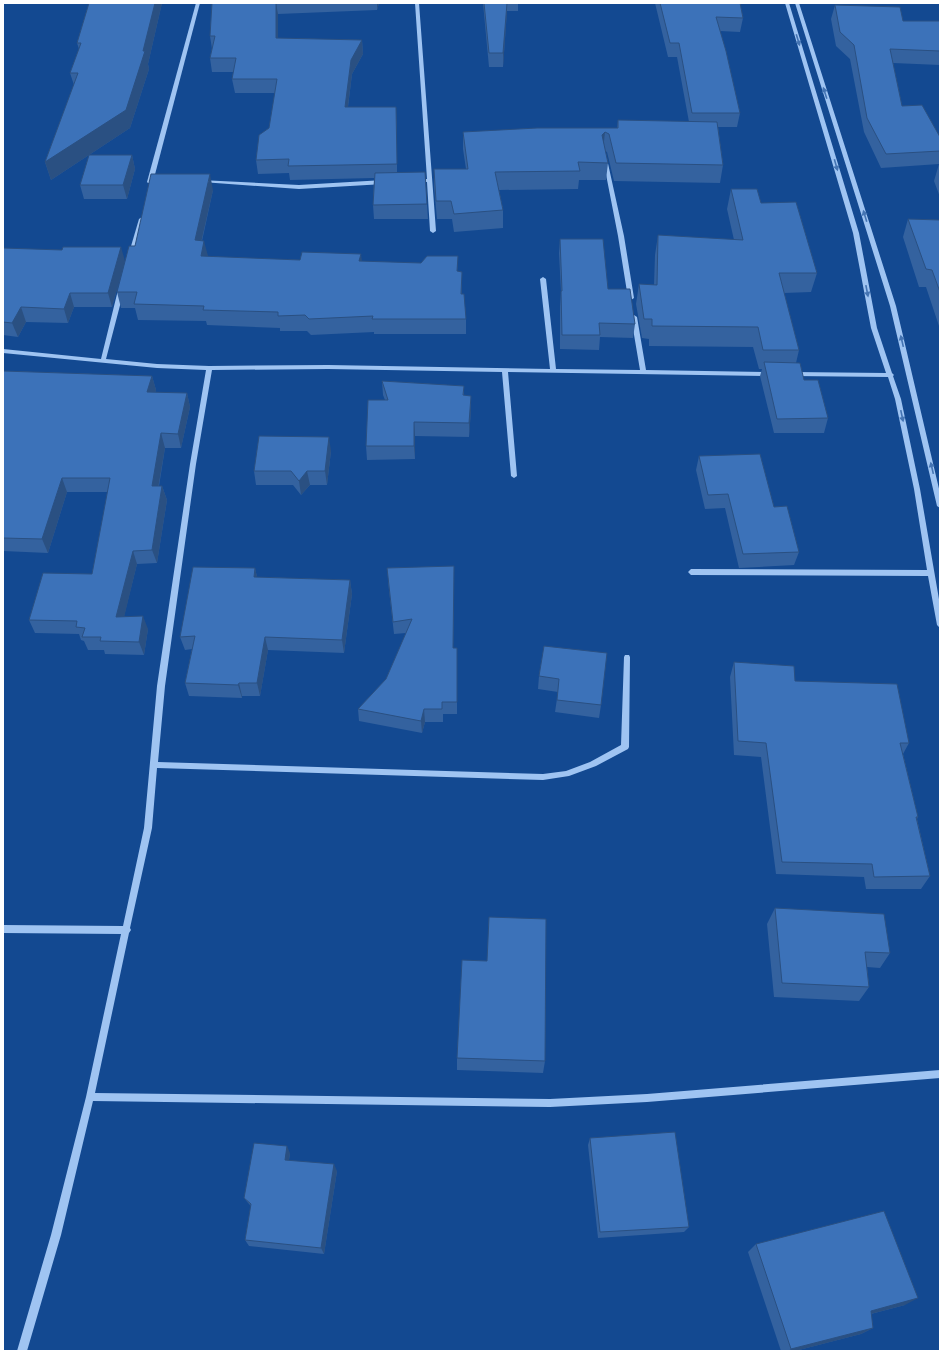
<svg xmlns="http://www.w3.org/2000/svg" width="943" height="1354" font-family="'Roboto Condensed',sans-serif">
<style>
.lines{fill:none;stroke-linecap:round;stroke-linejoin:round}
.minor{fill:#9fc4f2;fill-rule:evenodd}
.wall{fill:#34629f}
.shaded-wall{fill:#2a5082}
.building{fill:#3c72b9;stroke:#2a5082}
.oneway{fill:#4474b3}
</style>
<rect width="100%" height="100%" fill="#134991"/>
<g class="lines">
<g class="minor">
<polygon points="196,3 200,3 153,182 148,183 147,182"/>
<polygon points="415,3 419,3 436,231 433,233 430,231 427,182 416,182 414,181 416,180 427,179"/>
<polygon points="785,3 789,3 859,233 877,328 892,373 894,375 893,376 901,399 920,489 940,605 940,628 937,625 928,576 691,575 688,572 691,569 927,570 914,489 895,399 888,377 793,376 790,374 793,372 886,373 871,328 853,233"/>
<polygon points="795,3 799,3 896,306 940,493 940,508 937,506 890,306"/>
<polygon points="603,158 607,159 624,236 634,298 631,300 628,298 618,236 603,159"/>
<polygon points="200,180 299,185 384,180 387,182 384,184 299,189 202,182 200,182"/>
<polygon points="142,217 145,219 135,253 132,255 130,254 129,253 139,219"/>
<polygon points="543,277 546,279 556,369 640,370 631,317 634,315 637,317 646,370 771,372 774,374 771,376 508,372 517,476 514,478 511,476 502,372 328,369 212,370 196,464 165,686 158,762 543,774 566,771 590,762 621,745 624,657 625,655 629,655 630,657 629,747 628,749 596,766 569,776 543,780 157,768 152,828 130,928 131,930 129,933 95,1093 550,1099 647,1094 940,1070 940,1078 647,1102 550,1107 93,1101 61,1235 27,1351 17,1351 51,1235 86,1097 121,934 3,933 3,925 123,926 144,828 157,686 190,464 206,370 157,368 3,353 3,349 101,359 118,290 121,288 124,290 106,359 157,364 209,366 328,365 550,369 540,279"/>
</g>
</g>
<g class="wall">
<polygon points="89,3 162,3 148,64 149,69 130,128 51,180 45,162 74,85 70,73 79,49 77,43"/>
<polygon points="212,3 379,3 377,10 278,14 278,38 362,40 363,54 352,74 348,107 397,121 397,172 427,204 428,219 374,219 373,205 374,178 290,180 289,173 258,174 256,160 269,128 275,93 235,93 232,79 234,72 212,72 210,58 212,49 210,36"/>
<polygon points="483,3 518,3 518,11 507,11 503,67 489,67"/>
<polygon points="655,3 740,3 743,18 740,32 720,31 740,113 737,127 718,127 723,165 720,183 614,181 607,152 605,151 608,163 606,180 579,180 578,189 499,190 503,210 503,228 454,232 452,219 437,219 434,187 434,169 466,169 463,149 463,132 617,128 618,120 689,122 677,57 668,57"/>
<polygon points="835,5 903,21 940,21 940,65 893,63 902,106 940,137 940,197 934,181 939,164 881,168 864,132 850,59 836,46 831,19"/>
<polygon points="132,155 135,169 127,199 84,199 80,185"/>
<polygon points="731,189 761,203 817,273 811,292 784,293 799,350 796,363 804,380 828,418 824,433 774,433 760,376 762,369 759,369 753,347 649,346 649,339 642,338 636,304 639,284 654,285 655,255 658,235 734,240 727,209"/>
<polygon points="213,190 202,241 208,257 300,260 362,261 462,272 462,294 466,319 466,334 374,334 374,332 311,335 307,331 280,331 280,328 207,325 206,321 138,320 135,308 121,308 117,292 135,246"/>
<polygon points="908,219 940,220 940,329 926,287 919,287 903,237"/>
<polygon points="560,239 608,289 635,324 633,338 600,337 599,350 560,349 560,306 561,292 559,253"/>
<polygon points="3,248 125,261 112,307 74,307 68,323 26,322 18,337 3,335"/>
<polygon points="3,370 4,371 152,376 156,390 155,393 187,393 190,407 181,448 165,448 159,486 162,486 167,500 157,563 137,564 124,616 148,629 144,655 105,654 104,650 88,650 84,641 81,640 79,634 35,633 29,620 92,574 108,492 67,492 48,553 3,551"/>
<polygon points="382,381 464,386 464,396 471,396 471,410 469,437 415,436 415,459 367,460 366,446 385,400 383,395"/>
<polygon points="331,451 327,485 310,485 301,495 293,485 256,485 254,471"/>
<polygon points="699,456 774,507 799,552 794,565 739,568 725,508 705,509 696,470"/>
<polygon points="255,568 257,577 350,580 352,594 344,653 268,650 260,696 242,696 242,698 189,696 185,683 192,649 185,650 180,637"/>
<polygon points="454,579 453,648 457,648 457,714 443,714 443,722 425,722 422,733 359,721 358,709 386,679 406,633 394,634 388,581"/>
<polygon points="544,646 601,705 599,718 555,712 558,692 538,689 539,676"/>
<polygon points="734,662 795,681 909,743 903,754 918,817 917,819 930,876 921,889 866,889 864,877 776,874 761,757 734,755 730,677"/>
<polygon points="775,908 890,953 880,968 867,967 869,987 859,1001 774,997 767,924"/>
<polygon points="457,1058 545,1061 543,1073 457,1070"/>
<polygon points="590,1138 689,1227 684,1232 598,1238 588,1145"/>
<polygon points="290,1153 289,1160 337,1171 324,1254 249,1246 245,1240 251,1206 249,1204 244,1198"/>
<polygon points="756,1244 905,1305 871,1314 873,1328 861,1334 795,1351 781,1351 748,1252"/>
</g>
<g class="shaded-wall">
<polygon points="155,3 162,3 148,64 149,69 130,128 51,180 45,162 143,51"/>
<polygon points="276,3 278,14 278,51 276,38"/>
<polygon points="377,3 379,3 377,10"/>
<polygon points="507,3 507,11 503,67 503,53"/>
<polygon points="362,40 363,54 352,74 346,121 345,107 351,60"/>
<polygon points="396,107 397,121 397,178 397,164"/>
<polygon points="605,132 603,150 602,135"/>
<polygon points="132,155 135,169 127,199 123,185"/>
<polygon points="210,174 213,190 198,256 195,240"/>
<polygon points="204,241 208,256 204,272 201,256"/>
<polygon points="121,247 125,261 112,307 108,293"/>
<polygon points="361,254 363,269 359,261"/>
<polygon points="462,272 462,287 461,309 461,294"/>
<polygon points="70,293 74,307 68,323 64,309"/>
<polygon points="21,307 26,322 18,337 12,323"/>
<polygon points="152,376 156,390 152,407 147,392"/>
<polygon points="187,393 190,407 181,448 178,434"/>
<polygon points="471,396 471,410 469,437 469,423"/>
<polygon points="414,422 415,436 415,459 414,446"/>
<polygon points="161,433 165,448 156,500 152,486"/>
<polygon points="329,437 331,451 327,485 325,471"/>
<polygon points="307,471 310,485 301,495 299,481"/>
<polygon points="62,478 67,492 48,553 42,539"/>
<polygon points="162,486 167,500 157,563 152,550"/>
<polygon points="133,551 137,564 121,630 116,617"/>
<polygon points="454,566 454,579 453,660 453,648"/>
<polygon points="255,568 258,581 254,577"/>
<polygon points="350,580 352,594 344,653 342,640"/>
<polygon points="143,616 148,629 144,655 139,642"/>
<polygon points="265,637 268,650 260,696 257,683"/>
<polygon points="239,683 242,696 242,698 238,685"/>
<polygon points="424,709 425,722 422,733 421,721"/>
<polygon points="287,1146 290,1153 288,1167 285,1160"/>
<polygon points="334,1164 337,1171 324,1254 321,1248"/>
<polygon points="918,1298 905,1305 859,1317 871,1311"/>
<polygon points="873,1328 861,1334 795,1351 788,1351 791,1349"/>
</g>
<g class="building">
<polygon points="89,3 155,3 143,51 145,51 126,110 45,162 78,73 70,73 81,43 77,43"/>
<polygon points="212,3 276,3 276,38 362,40 351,60 345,107 396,107 397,164 288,166 289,159 256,160 259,135 269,128 277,79 232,79 236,58 210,58 215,36 210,36"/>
<polygon points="484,3 507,3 503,53 489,53"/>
<polygon points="660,3 740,3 743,18 716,17 726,51 740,113 692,113 679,43 670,43"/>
<polygon points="835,5 900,7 903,21 940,21 940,51 890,49 902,106 922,105 940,137 940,151 886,154 867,118 854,45 840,32"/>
<polygon points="618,120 717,122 723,165 616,163 609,134 605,132 602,135 608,163 578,162 580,171 495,172 503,210 454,214 451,201 436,201 434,169 468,169 463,132 537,128 618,128"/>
<polygon points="89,155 132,155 123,185 80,185"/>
<polygon points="425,172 427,204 373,205 375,173"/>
<polygon points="151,174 210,174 195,240 204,241 201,256 300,260 302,252 361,254 359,261 421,263 427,256 458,256 457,271 462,272 461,294 464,294 466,319 372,319 373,316 309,319 305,315 278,316 278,312 203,310 204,306 134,304 137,292 117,292 129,246 135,246"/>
<polygon points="731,189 757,189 761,203 796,202 817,273 779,273 799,350 763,350 758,327 652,326 652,319 644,319 639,284 657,285 658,235 743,240"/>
<polygon points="908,219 940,220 940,292 932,270 926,269"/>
<polygon points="560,239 603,239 608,289 630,289 635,324 599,323 600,335 562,335 561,291 562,291"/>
<polygon points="63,247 121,247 108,293 70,293 64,309 21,307 12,323 3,322 3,248 62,250"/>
<polygon points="764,362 800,363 804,380 818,380 828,418 777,419"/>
<polygon points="3,371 152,376 147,392 187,393 178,434 161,433 152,486 162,486 152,550 133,551 116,617 143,616 139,642 100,641 101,637 82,637 85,628 76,627 77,621 29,620 43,573 92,574 110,478 62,478 42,539 3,538"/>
<polygon points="382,381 464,386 463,395 471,396 469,423 414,422 414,446 366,446 368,400 388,400"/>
<polygon points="259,436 329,437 325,471 307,471 299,481 291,471 254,471"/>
<polygon points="760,454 774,507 787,506 799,552 743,554 728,494 708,495 699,456"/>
<polygon points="454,566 453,648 457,648 457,702 442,702 442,709 424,709 421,721 358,709 386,679 412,619 393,622 387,568"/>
<polygon points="193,567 255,568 254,577 350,580 342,640 265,637 257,683 239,683 238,685 185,683 195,636 180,637"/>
<polygon points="544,646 607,653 601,705 557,700 559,679 539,676"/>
<polygon points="734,662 794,666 795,681 897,684 909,743 900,743 918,817 916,817 930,876 874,877 872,864 782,862 766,743 738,741"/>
<polygon points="775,908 884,914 890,953 865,952 869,987 782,983"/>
<polygon points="489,917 546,919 545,1061 457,1058 462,960 487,961"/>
<polygon points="675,1132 689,1227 600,1232 590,1138"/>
<polygon points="254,1143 287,1146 285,1160 334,1164 321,1248 245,1240 251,1204 244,1198"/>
<polygon points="884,1211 918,1298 871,1311 873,1328 791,1349 756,1244"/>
</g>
<defs><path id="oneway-solid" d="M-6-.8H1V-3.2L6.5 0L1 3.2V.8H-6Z"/></defs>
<g class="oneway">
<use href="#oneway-solid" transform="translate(798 40) rotate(73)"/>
<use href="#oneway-solid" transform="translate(825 93) rotate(-108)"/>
<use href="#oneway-solid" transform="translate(836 165) rotate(74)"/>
<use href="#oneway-solid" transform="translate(865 216) rotate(-107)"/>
<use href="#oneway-solid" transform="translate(867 291) rotate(79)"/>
<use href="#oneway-solid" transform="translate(902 341) rotate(-103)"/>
<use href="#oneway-solid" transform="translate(902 416) rotate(78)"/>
<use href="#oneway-solid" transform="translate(932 468) rotate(-103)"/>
</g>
<rect width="943" height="1354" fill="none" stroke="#ffffff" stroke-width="8"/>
</svg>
